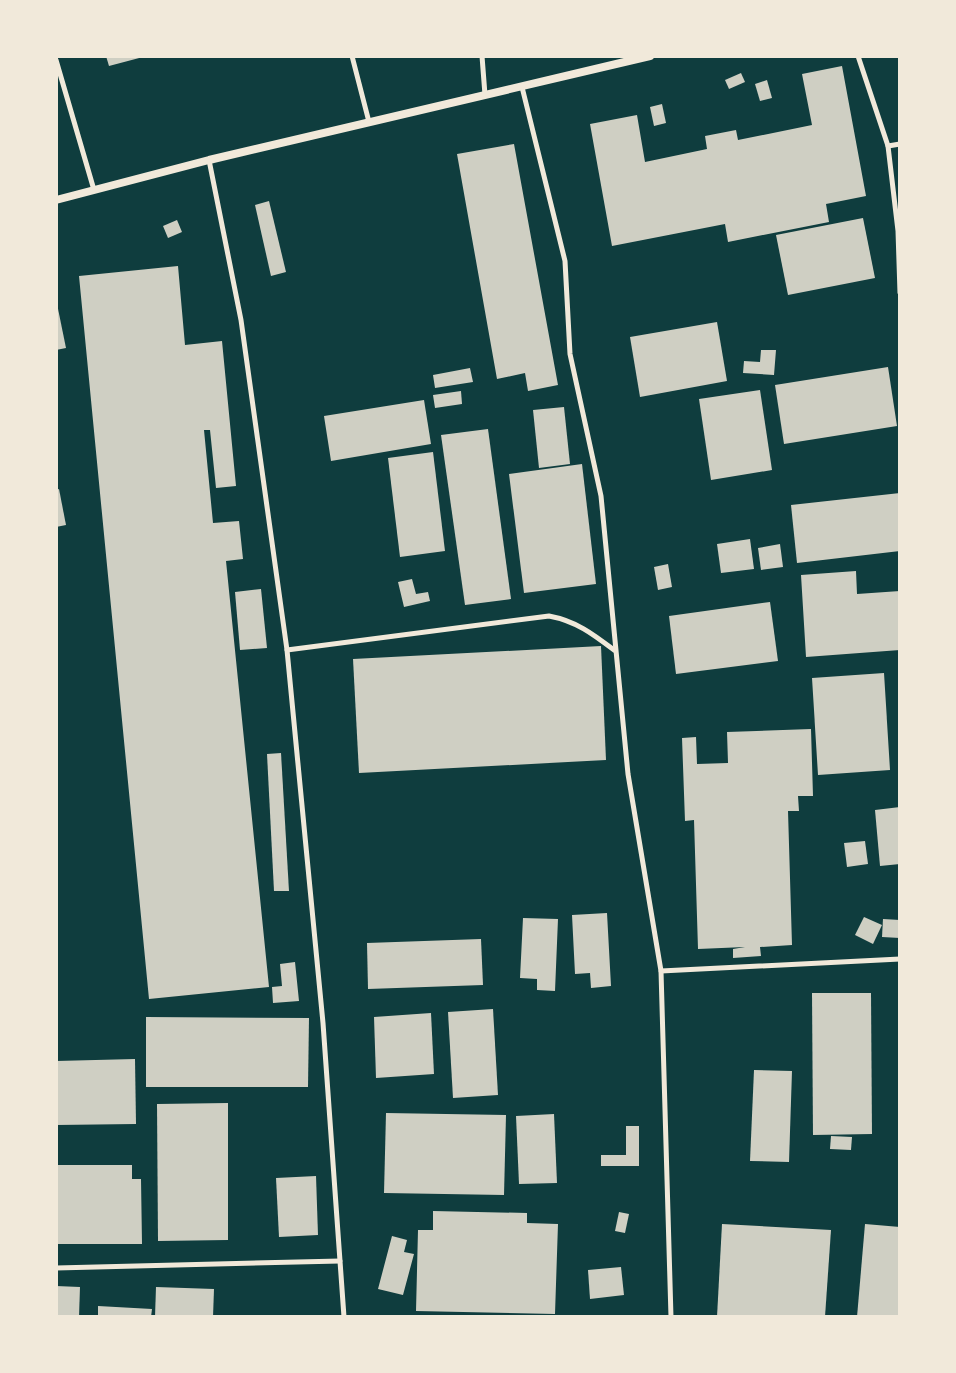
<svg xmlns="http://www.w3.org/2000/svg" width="956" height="1373" font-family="Figtree,sans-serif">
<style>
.building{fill:#cfcfc3}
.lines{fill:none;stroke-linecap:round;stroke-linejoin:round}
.service{stroke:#f1e9da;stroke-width:5}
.minor{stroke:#f1e9da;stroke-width:8}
</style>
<rect width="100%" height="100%" fill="#0f3d3e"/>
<g class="building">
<polygon points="106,56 143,56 143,57 109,66"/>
<polygon points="842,66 866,196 826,204 829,222 728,242 725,224 612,246 590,124 637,115 645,162 707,149 705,136 736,130 738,140 812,125 802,74"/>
<polygon points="741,73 745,82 729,89 725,80"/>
<polygon points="767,80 772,98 760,101 755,84"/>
<polygon points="662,104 666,123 654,126 650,107"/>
<polygon points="514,144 558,385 528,391 525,373 497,379 457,154"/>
<polygon points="269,201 286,272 271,276 255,205"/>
<polygon points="863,218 875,278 788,295 776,235"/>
<polygon points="177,220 182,232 168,238 163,226"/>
<polygon points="178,266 185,345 222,341 236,486 216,488 210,430 204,430 213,523 239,521 243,559 226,561 269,987 149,999 79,276"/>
<polygon points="56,299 66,348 56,350"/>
<polygon points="717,322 727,381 640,397 630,337"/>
<polygon points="761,350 776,350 774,375 743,373 744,361 760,362"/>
<polygon points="888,367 897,426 784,444 775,385"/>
<polygon points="470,368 473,382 435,388 433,375"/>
<polygon points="760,390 772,470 711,480 699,399"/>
<polygon points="461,391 462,404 435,408 433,395"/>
<polygon points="424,400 431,444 331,461 324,416"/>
<polygon points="564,407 570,464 539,468 533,410"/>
<polygon points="488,429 511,599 465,605 441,435"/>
<polygon points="433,452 445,551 400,557 388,458"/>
<polygon points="582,464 596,584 524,593 509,474"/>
<polygon points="59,489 66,525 56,527 56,490"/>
<polygon points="900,493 900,551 797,563 791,505"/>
<polygon points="750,539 754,569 721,573 717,544"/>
<polygon points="780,544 783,567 761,570 758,548"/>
<polygon points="668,564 672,587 658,590 654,567"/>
<polygon points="856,571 857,594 900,591 900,650 806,657 801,575"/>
<polygon points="412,579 416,594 428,592 430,601 404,607 398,582"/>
<polygon points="261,589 267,648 240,650 235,592"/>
<polygon points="770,602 778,661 676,674 669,616"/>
<polygon points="601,646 606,760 359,773 353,659"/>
<polygon points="884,673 890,770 818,775 812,678"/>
<polygon points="811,729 813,796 798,796 799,811 788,811 792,945 760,947 761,956 733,958 733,949 745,947 698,949 694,820 685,821 682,738 696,737 697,764 728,763 727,732"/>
<polygon points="281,753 289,891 274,891 267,754"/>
<polygon points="900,807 900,864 880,866 875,810"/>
<polygon points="865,841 868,864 847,867 844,843"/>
<polygon points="607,913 611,986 591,988 590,973 575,974 572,915"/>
<polygon points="864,917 882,925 873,944 855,935"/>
<polygon points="523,918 558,919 555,991 537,990 537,979 520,978"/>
<polygon points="883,919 900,920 900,938 882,937"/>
<polygon points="481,939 483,985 368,989 367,943"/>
<polygon points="295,962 299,1001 273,1003 272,987 282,986 280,964"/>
<polygon points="812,993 871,993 872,1134 813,1135"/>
<polygon points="493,1009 498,1095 453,1098 448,1012"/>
<polygon points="431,1013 434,1074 376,1078 374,1017"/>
<polygon points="146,1017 309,1018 308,1087 146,1087"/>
<polygon points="135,1059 136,1124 56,1125 56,1061"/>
<polygon points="754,1070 792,1071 789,1162 750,1161"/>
<polygon points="228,1103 228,1240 158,1241 157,1104"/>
<polygon points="386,1113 506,1115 504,1195 384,1193"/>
<polygon points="554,1114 557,1183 519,1184 516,1116"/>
<polygon points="626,1126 639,1126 639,1166 601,1166 601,1155 626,1155"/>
<polygon points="831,1136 852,1137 851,1150 830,1149"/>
<polygon points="56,1165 132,1165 132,1179 141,1179 142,1244 56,1244"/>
<polygon points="316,1176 318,1235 279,1237 276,1178"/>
<polygon points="433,1211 527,1213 527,1223 558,1224 555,1314 416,1311 418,1230 433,1230"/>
<polygon points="619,1212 629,1214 625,1233 615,1231"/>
<polygon points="722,1224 831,1230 825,1317 717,1317"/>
<polygon points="865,1224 900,1227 900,1317 857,1317"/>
<polygon points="392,1236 407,1240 404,1252 414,1254 403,1295 378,1289"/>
<polygon points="621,1267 624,1295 590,1299 588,1270"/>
<polygon points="56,1286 80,1287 79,1317 56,1317"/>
<polygon points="156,1287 214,1289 213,1317 155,1317"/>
<polygon points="98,1306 152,1309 151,1317 98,1317"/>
</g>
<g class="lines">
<g class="service">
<polyline points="352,56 369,122"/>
<polyline points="482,56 485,95"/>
<polyline points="858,56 888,146 898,231 900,293"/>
<polyline points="56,60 94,190"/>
<polyline points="522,87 565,261 570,354 601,496 628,774 661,971 671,1317"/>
<polyline points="888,146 900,144"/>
<polyline points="209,160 241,320 287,650 323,1023 344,1317"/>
<path d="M287,650L549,616C576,621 593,634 614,650"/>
<polyline points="661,971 900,959"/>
<polyline points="56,1268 340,1261"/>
</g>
<polyline class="minor" points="56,200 209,160 650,56"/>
</g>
<rect width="956" height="1373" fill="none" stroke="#f1e9da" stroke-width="116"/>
</svg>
